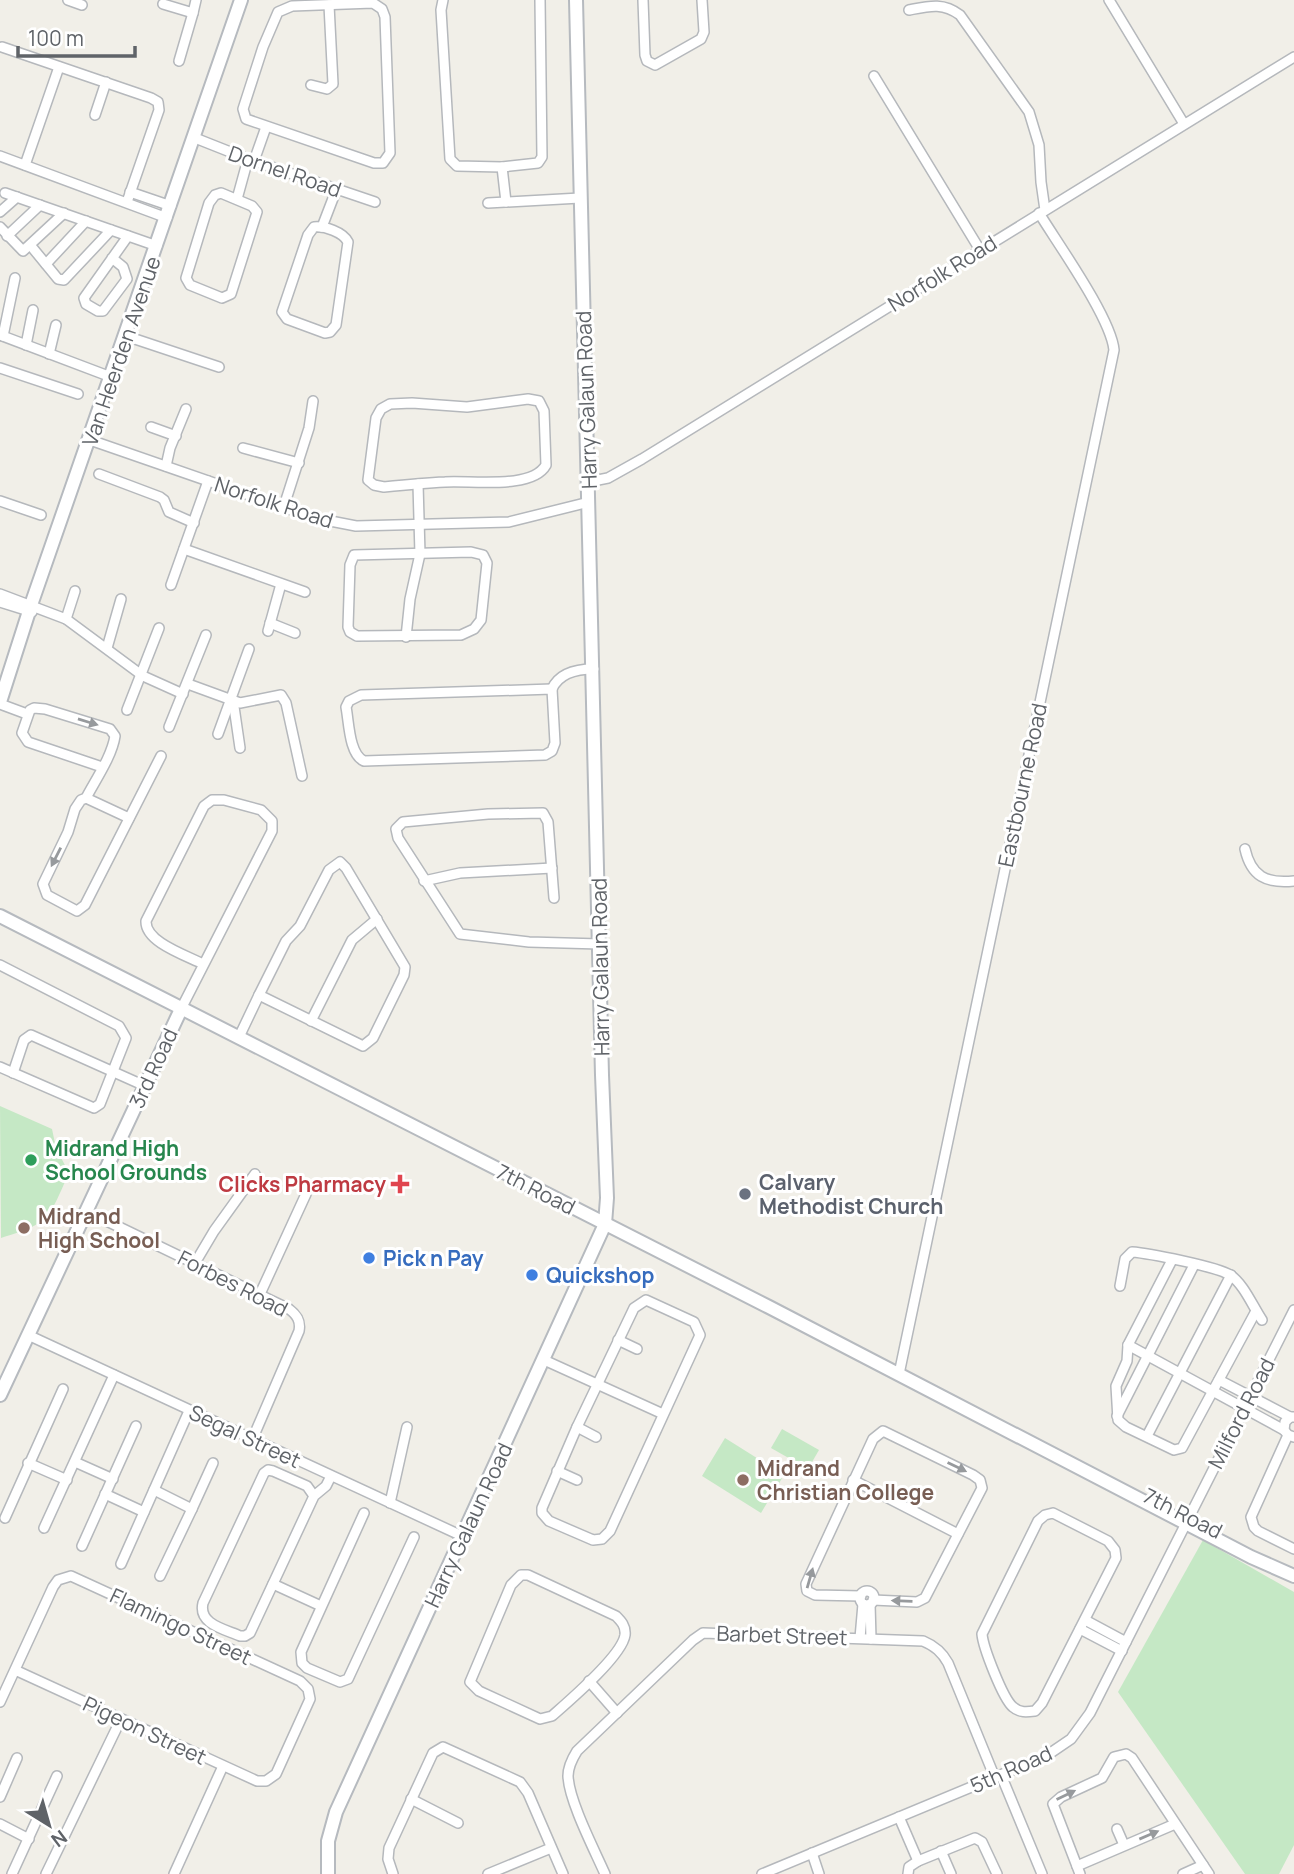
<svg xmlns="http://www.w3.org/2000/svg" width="1294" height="1874" font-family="Manrope,sans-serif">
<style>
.green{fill:#c5e8c5}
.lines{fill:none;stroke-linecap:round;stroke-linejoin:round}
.street-casing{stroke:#b5b8bc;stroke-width:12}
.secondary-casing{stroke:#b6babf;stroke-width:16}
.street{stroke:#fff;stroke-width:9}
.secondary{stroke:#fff;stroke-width:12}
.oneway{fill:#979a9d}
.leisure-dot{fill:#2e9e5b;stroke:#fff;stroke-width:2.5}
.health-dot{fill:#e0444e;stroke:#fff;stroke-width:2.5}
.worship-dot{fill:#6b7280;stroke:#fff;stroke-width:2.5}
.education-dot{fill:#8d6e63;stroke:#fff;stroke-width:2.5}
.shop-dot{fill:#3f7fe0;stroke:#fff;stroke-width:2.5}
.labels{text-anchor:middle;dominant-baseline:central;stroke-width:6;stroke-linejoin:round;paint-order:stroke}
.street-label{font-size:21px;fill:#5f6368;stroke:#fff}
.leisure-label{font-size:21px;font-weight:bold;fill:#27864d;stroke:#fff;text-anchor:start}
.worship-label{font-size:21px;font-weight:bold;fill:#5b616d;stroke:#fff;text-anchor:start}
.health-label{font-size:21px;font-weight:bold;fill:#be3a42;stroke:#fff;text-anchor:end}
.education-label{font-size:21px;font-weight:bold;fill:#785e54;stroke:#fff;text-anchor:start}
.shop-label{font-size:21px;font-weight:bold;fill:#366cbe;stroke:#fff;text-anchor:start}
</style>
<rect width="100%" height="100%" fill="#f1efe8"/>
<g class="green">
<path d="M0,1106L52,1129L56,1148L69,1173C48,1219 51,1223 1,1238Z"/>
<polygon points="782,1429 819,1450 808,1469 771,1448"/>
<polygon points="725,1438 784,1475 761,1513 702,1476"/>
<polygon points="1203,1540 1294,1592 1294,1845 1279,1874 1245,1874 1118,1692"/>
</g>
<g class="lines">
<defs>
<g id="street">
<polyline points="68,0 82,5"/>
<polyline points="443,0 441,10 450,159 457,166 502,167 538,163 542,157 540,0"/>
<polyline points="643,0 645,55 647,61 655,65 701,39 704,32 702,0"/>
<polyline points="1109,0 1184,124"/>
<polygon points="373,3 382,9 385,17 390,153 383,163 374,163 246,119 243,109 263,47 278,12 292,6"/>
<polyline points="163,4 193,13 196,0"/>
<path d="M909,10C929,6 943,2 960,15L1029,112L1039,145L1041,182L1045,210"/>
<polyline points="2,47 151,98 158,102 159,110 127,202"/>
<polyline points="179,61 193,13"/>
<polyline points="874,76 980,250"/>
<polyline points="311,85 327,89 333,84 329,5"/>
<polyline points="95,115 106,82"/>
<polyline points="195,138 248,159 375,202"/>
<polyline points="0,156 167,218"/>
<polyline points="254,161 266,127"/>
<polyline points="25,165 59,67"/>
<polyline points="502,167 506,202"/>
<polyline points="130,192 171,206"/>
<polyline points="5,193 157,246"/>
<polygon points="221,193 252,206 257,212 231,294 222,298 190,285 186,278 209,203 215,195"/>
<polyline points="237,199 248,159"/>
<polyline points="488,203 580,198"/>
<polyline points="0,212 17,197"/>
<polyline points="0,227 23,251 64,213"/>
<path d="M314,227C325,226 343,232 348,242L336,325L330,332L325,333L287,319L282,312L308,235Z"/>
<polyline points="322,227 337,188"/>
<polyline points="7,236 40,205"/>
<polyline points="31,246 58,279 64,280 111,230"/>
<polyline points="112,258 123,267 127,279 103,311 98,311 86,304 84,298 128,236"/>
<polyline points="46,264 86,221"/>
<polyline points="0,335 111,377"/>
<polyline points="3,336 15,278"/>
<polyline points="126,336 219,367"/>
<polyline points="26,345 33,310"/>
<polyline points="49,354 56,325"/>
<polyline points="0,368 78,394"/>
<path d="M528,399L539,401L544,411L546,465C532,490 470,480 445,482C425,483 404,485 384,487L374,485L368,480L376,418L381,409L390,404L412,403L467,407Z"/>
<polyline points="151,427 176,436"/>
<polyline points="90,440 315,518 356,526 509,522 589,502"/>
<polyline points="243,448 299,463"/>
<polyline points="166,466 170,448 186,409"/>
<polyline points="99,474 160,497 164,500 169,512 194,523"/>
<polyline points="588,482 608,478 642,459 1294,57"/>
<polyline points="0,501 41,515"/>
<polyline points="284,506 309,428 313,401"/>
<polyline points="184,549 305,592"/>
<polygon points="471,552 483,555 487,563 481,620 474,629 461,635 357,636 350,632 348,627 350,565 354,555"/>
<polyline points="171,585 208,481"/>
<polyline points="0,594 66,619 143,676 183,694"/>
<polyline points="0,602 32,612"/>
<polyline points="66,619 75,591"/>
<polyline points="270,623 295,633"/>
<polyline points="268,631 281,584"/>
<polyline points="406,637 410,599 420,554 418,484"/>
<polyline points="107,648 121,599"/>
<polyline points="188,684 240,703 281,695 286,703 302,776"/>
<path d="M552,689L555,743L552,751L545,755L364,761C349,754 349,722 346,707L349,701L361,695Z"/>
<path d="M552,689C559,673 577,669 594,669"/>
<polyline points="233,700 240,748"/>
<polyline points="0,704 27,714"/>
<polyline points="127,710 159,628"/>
<polyline points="169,727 206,635"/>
<polyline points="218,734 249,649"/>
<path d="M102,767L28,742L22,733L30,710L34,708L45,709L110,729L115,736C112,756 96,779 86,798L81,800L75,809L68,832L43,884L47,895L77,911L85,905L161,756"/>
<polyline points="86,798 129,818"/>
<path d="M1245,849C1251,876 1266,884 1294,881"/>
<polygon points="340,862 346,868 405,967 404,975 373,1038 363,1046 259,995 286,941 300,926 329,870"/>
<polyline points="424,881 460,873 552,868"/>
<polyline points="554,898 548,822 543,813 488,814 403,822 396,829 398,838 460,934 529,942 600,944"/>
<polyline points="0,965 119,1026 126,1038 100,1104 94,1108 0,1067"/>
<path d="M182,1007L272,831V821L261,810L224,800H212L204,806L146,921C145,942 185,955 203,964"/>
<polyline points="311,1021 352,940 377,919"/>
<polyline points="239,1037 259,995"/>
<polyline points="13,1073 24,1040 31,1035 145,1086"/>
<path d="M86,1211L289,1309C297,1315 301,1321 299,1331L252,1440"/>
<polyline points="1172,1260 1128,1345 1127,1361 1116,1386 1118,1420 1126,1427 1174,1450 1182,1448 1256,1311"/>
<polyline points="195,1263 214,1231 255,1174"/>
<path d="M1120,1286L1125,1259L1132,1252C1148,1253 1218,1267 1230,1275C1244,1284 1253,1307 1262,1320"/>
<polyline points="260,1294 306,1194"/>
<polygon points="646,1300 694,1322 700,1335 610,1531 602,1539 593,1540 549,1521 542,1513 542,1508 577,1427 634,1308"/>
<polyline points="28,1335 462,1536"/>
<polyline points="618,1340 637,1349"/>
<polyline points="1128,1345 1284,1430"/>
<polyline points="544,1360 663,1414"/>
<path d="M899,1374L1114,350C1111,318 1058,244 1039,213"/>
<polyline points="1219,1380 1290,1417 1294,1417"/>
<polyline points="1117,1416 1194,1265"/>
<polyline points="1290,1417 1285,1422 1284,1430 1288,1435 1294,1437"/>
<polyline points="577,1427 596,1437"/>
<polyline points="1288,1435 1251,1517 1254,1527 1258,1531 1294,1549"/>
<polyline points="1147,1436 1231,1275"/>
<polyline points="75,1462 113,1479"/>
<polyline points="28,1463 67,1480"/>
<polyline points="557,1471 577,1480"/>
<polyline points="853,1480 958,1534"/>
<polyline points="154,1490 192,1509 213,1463"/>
<polyline points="105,1494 144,1512"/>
<path d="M314,1496L307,1486L273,1471L268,1470L264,1473L203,1603C198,1624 224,1629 240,1636H245L250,1633L314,1496L326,1486L331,1476"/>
<polyline points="390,1503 407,1427"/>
<polyline points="364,1513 301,1652 302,1663 307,1668 340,1682 348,1679 414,1537"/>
<path d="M1053,1513L1108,1541L1115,1550L1116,1558L1042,1703L1035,1711C1027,1712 1020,1713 1013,1707C1003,1699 983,1647 982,1634L1038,1521L1045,1515Z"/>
<polyline points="5,1518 63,1389"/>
<polyline points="44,1528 114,1375"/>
<polyline points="82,1546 136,1426"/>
<polyline points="121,1564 189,1411"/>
<path d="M521,1575H528L616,1616C621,1621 626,1626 625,1635C622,1656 569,1701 552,1716L540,1719L479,1691L470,1682L511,1585Z"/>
<polyline points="160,1576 192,1509"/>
<polyline points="273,1584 321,1606"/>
<circle cx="867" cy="1598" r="7"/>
<polyline points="861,1596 815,1595 807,1591 806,1584 873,1439 883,1431 973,1475 980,1480 982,1488 925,1598 917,1602 873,1600"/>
<polyline points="870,1604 871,1639"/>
<polyline points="1085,1620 1126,1642"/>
<polyline points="1080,1629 1122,1651"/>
<polyline points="860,1638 863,1604"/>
<polyline points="589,1681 617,1713"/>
<polyline points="0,1702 53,1587 58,1580 71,1576 300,1681 308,1689 310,1699 276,1774 266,1781 257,1781 15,1670"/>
<polyline points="1001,1775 1042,1874"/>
<polyline points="0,1797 17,1758"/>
<polyline points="411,1799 458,1823"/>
<polyline points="899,1817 918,1861"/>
<polyline points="0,1824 29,1839"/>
<polyline points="1117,1829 1124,1845"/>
<polyline points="941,1851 951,1874"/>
<polyline points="812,1853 819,1874"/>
<polyline points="1077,1866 1175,1824"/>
<polyline points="12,1874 57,1776"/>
<polyline points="46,1874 121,1719"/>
<polyline points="174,1874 223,1766"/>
<polyline points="393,1874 388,1859 389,1848 433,1753 443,1747 520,1782 528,1793 563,1874"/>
<polyline points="488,1874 551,1848"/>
<path d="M605,1874C594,1849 569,1801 568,1776C568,1767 572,1759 577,1751L693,1640L703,1633L923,1641C935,1646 942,1652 948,1663L995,1778"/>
<polyline points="762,1874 1046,1756 1071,1739 1090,1713 1294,1310"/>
<polyline points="908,1874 909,1867 918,1861 975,1838 982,1842 997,1874"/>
<polyline points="1080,1874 1053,1804 1061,1797 1102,1778 1114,1757 1126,1754 1132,1758 1209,1874"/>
<polyline points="1183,1874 1203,1865"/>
</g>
<g id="secondary">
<polyline points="0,702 31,605 241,0"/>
<polyline points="0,916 769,1307 1251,1557 1294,1576"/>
<polyline points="0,1395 182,1007"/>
<polyline points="328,1874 328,1841 336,1812 605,1224 607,1198 602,1075 576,0"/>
</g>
</defs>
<use href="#street" class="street-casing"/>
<use href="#secondary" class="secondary-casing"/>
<use href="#street" class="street"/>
<use href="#secondary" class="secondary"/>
</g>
<defs><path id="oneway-solid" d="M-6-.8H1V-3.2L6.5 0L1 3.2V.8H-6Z" transform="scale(1.75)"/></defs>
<g class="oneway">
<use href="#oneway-solid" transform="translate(88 722) rotate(17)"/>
<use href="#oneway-solid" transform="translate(56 857) rotate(117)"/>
<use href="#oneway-solid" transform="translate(957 1467) rotate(26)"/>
<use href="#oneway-solid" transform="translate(810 1578) rotate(-74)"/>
<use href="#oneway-solid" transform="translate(902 1601) rotate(-178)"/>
<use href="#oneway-solid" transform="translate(1066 1795) rotate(-26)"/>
<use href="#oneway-solid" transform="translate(1149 1835) rotate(-23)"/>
</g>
<circle class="leisure-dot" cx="31" cy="1160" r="7"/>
<path class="health-dot" d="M396.5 1173.5h7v7h7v7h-7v7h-7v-7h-7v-7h7z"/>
<circle class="worship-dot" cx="745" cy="1194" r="7"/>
<g class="education-dot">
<circle cx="24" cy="1228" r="7"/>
<circle cx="743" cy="1480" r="7"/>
</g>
<g class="shop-dot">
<circle cx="369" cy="1258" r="7"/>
<circle cx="532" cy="1275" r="7"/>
</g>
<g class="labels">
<g class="street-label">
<text transform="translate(285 171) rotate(19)">Dornel Road</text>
<text transform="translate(942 273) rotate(-32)">Norfolk Road</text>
<text transform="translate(121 351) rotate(-71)">Van Heerden Avenue</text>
<text transform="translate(586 400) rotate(-92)">Harry Galaun Road</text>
<text transform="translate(274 502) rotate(18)">Norfolk Road</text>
<text transform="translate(1022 785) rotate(-78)">Eastbourne Road</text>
<text transform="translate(600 967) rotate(-91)">Harry Galaun Road</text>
<text transform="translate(153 1068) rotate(-65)">3rd Road</text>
<text transform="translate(536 1189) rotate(27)">7th Road</text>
<text transform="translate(233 1283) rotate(27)">Forbes Road</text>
<text transform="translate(1241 1413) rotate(-63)">Milford Road</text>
<text transform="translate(245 1436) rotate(25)">Segal Street</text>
<text transform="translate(1183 1513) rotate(27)">7th Road</text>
<text transform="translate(468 1525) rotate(-65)">Harry Galaun Road</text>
<text transform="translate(181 1626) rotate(25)">Flamingo Street</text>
<text transform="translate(782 1635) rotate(2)">Barbet Street</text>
<text transform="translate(145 1730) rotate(25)">Pigeon Street</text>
<text transform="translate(1011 1769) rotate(-24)">5th Road</text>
</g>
<g class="leisure-label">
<text x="45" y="1148">Midrand High<tspan x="45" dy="24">School Grounds</tspan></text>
</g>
<g class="worship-label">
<text x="759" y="1182">Calvary<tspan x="759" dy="24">Methodist Church</tspan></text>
</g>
<g class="health-label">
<text x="386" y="1184">Clicks Pharmacy</text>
</g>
<g class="education-label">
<text x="38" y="1216">Midrand<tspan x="38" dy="24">High School</tspan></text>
<text x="757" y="1468">Midrand<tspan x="757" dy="24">Christian College</tspan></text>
</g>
<g class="shop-label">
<text x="383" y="1258">Pick n Pay</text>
<text x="546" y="1275">Quickshop</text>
</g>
</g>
<g transform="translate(49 1825) rotate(143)" stroke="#ffffff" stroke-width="5" paint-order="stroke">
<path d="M0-5L12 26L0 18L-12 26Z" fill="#5f6368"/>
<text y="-10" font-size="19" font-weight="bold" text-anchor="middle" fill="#5f6368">N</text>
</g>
<path d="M18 46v10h117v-10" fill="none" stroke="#5f6368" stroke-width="3.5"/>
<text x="28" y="46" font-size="21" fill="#5f6368" stroke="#ffffff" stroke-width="5" paint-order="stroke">100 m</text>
</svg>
